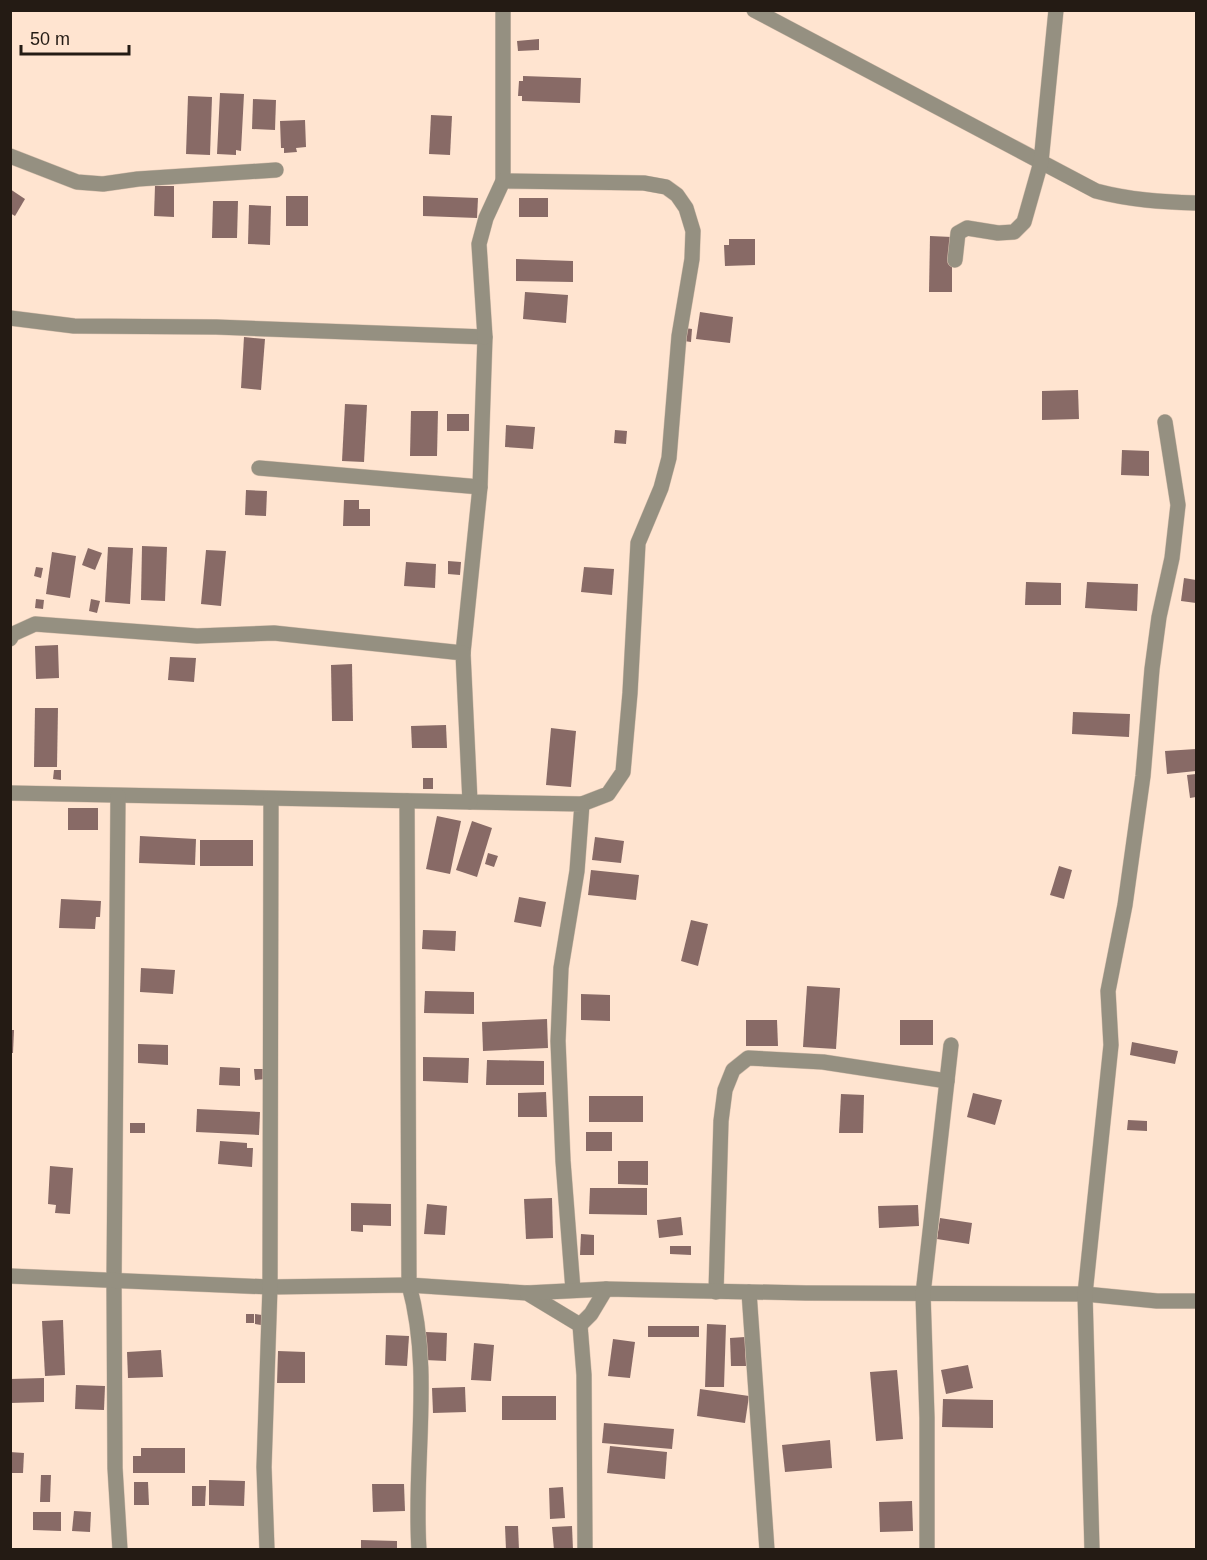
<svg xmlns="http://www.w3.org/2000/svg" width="1207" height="1560" font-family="Arial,sans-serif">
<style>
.building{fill:#886a66}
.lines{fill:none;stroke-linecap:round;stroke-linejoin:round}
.street-casing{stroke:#d8c0ae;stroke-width:16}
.street{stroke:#959081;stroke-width:15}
</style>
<rect width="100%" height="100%" fill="#ffe4d0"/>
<g class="building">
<polygon points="539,39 539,50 518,51 517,41"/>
<polygon points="523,76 581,78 580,103 522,101 522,96 518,96 519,81 523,81"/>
<polygon points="220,93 244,94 241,151 236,150 236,155 217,154"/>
<polygon points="188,96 212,97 210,155 186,154"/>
<polygon points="253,99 276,100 275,130 252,129"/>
<polygon points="431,115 452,116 450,155 429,154"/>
<polygon points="305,120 306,147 296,148 297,152 284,153 284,148 281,148 280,121"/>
<polygon points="155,186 174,186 174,217 154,216"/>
<polygon points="10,189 25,199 15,216 10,213"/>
<rect x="286" y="196" width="22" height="30"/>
<polygon points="423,196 478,198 477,218 423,216"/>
<rect x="519" y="198" width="29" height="19"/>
<polygon points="213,201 238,201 237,238 212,238"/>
<polygon points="249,205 271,206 270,245 248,244"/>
<polygon points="930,236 952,237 952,292 929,292"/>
<polygon points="729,239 755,239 755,265 725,266 724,245 729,245"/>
<polygon points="516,259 573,261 573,282 516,281"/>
<polygon points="525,292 568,295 566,323 523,319"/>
<polygon points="700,312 733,317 730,343 696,339"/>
<polygon points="685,328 692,329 691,342 684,341"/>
<polygon points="244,337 265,339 261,390 241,388"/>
<polygon points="1078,390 1079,419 1042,420 1042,391"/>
<polygon points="345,404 367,405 364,462 342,461"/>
<polygon points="411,411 438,411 437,456 410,456"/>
<rect x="447" y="414" width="22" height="17"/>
<polygon points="506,425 535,427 533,449 505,447"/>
<polygon points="615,430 627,431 626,444 614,443"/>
<polygon points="1122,450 1149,451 1149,476 1121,475"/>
<polygon points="246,490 267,491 266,516 245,515"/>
<polygon points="344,500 359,500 359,509 370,509 370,526 343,526"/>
<polygon points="142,546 167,547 165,601 141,600"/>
<polygon points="108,547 133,548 130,604 105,602"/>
<polygon points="88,548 102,553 95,570 82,565"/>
<polygon points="206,550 226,551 221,606 201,604"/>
<polygon points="52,552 76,556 70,598 46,594"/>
<polygon points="448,561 461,562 460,575 448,574"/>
<polygon points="406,562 436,564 435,588 404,586"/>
<polygon points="36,567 43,568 41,578 34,576"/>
<polygon points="584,567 614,569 612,595 581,592"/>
<polygon points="1184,578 1196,580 1196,603 1181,601"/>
<polygon points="1026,582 1061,583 1061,605 1025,605"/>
<polygon points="1087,582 1138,584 1137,611 1085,608"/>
<polygon points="36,599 44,600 43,609 35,608"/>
<polygon points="91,599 100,601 97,613 89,611"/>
<polygon points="58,645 59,678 36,679 35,646"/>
<polygon points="170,657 196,658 194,682 168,680"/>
<polygon points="352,664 353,721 332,721 331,665"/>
<polygon points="35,708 58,708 57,767 34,767"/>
<polygon points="1073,712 1130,714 1129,737 1072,734"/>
<polygon points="446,725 447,748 412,748 411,726"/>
<polygon points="551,728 576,731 571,787 546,785"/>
<polygon points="1196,749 1196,771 1167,774 1165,751"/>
<polygon points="54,770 61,770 61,780 53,779"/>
<polygon points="1196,774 1196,797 1190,798 1187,775"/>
<rect x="423" y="778" width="10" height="11"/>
<rect x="68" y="808" width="30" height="22"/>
<polygon points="437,816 461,821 450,874 426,869"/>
<polygon points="472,821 492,828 477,877 456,870"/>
<polygon points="140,836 196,839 195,865 139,863"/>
<polygon points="595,837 624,841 621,863 592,860"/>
<rect x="200" y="840" width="53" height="26"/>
<polygon points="488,853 498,856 494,867 485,864"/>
<polygon points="1059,866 1072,870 1064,899 1050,895"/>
<polygon points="591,870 639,875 636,900 588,895"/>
<polygon points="519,897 546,902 541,927 514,922"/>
<polygon points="61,899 101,901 100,917 96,917 95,929 59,928"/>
<polygon points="691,920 708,924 698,966 681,961"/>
<polygon points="423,930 456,931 455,951 422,949"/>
<polygon points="141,968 175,970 173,994 140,992"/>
<polygon points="807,986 840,988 836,1049 803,1047"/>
<polygon points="425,991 474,992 474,1014 424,1013"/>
<polygon points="581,994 610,995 610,1021 581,1020"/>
<polygon points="547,1019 548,1048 483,1051 482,1022"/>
<polygon points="746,1020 777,1020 778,1046 746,1046"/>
<rect x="900" y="1020" width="33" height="25"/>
<polygon points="10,1030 14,1030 13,1053 10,1053"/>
<polygon points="1132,1042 1178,1051 1175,1064 1130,1055"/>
<polygon points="138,1044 168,1045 168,1065 138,1063"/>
<polygon points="423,1057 469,1058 468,1083 423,1081"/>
<polygon points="487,1060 544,1061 544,1085 486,1085"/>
<polygon points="220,1067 240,1068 240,1086 219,1085"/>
<polygon points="254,1069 264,1069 265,1079 255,1080"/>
<polygon points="546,1092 547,1117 518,1117 518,1093"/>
<polygon points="973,1093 1002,1100 995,1125 967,1117"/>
<polygon points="841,1094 864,1095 863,1133 839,1133"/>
<rect x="589" y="1096" width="54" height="26"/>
<polygon points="197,1109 260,1112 259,1135 196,1132"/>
<polygon points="1128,1120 1147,1121 1147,1131 1127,1130"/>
<rect x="130" y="1123" width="15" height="10"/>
<rect x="586" y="1132" width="26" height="19"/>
<polygon points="220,1141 247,1143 247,1148 253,1148 252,1167 218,1164"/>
<polygon points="618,1161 648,1161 648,1185 618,1184"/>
<polygon points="50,1166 73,1168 70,1214 55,1213 56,1205 48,1204"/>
<polygon points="590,1188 647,1188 647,1215 589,1214"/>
<polygon points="552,1198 553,1238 526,1239 524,1199"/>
<polygon points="351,1203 391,1204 391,1226 363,1225 363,1232 351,1231"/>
<polygon points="427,1204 447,1206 445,1235 424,1234"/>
<polygon points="918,1205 919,1226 879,1228 878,1206"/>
<polygon points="681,1217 683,1235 659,1238 657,1220"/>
<polygon points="940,1218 972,1223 969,1244 937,1239"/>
<polygon points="581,1234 594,1235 594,1255 580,1255"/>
<polygon points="670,1246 691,1246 691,1255 670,1254"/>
<rect x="246" y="1314" width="8" height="9"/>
<polygon points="255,1314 262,1315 261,1325 255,1324"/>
<polygon points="63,1320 65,1375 45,1376 42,1321"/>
<polygon points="707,1324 726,1325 724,1387 705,1387"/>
<rect x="648" y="1326" width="51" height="11"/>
<polygon points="426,1332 447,1333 446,1361 425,1360"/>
<polygon points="386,1335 409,1336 407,1366 385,1365"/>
<polygon points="745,1337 746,1366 731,1366 730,1338"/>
<polygon points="613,1339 635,1342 630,1378 608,1376"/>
<polygon points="474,1343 494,1345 491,1381 471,1380"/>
<polygon points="161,1350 163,1377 128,1378 127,1352"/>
<polygon points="278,1351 305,1352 305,1383 277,1383"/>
<polygon points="968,1365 973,1388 946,1394 941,1370"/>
<polygon points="897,1370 903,1439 876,1441 870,1372"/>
<polygon points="44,1378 44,1402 10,1403 10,1379"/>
<polygon points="76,1385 105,1386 104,1410 75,1409"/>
<polygon points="465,1387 466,1412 433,1413 432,1388"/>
<polygon points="700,1389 749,1396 745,1423 697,1416"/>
<rect x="502" y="1396" width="54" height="24"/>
<polygon points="943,1399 993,1400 993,1428 942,1427"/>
<polygon points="604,1423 674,1429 672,1449 602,1443"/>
<polygon points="830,1440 832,1468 785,1472 782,1445"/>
<polygon points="610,1446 667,1452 665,1479 607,1473"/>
<polygon points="141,1448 185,1448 185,1473 133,1473 133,1456 141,1456"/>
<polygon points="10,1452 24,1453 23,1473 10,1473"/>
<polygon points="41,1475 51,1475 50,1502 40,1502"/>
<polygon points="209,1480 245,1481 244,1506 209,1505"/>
<polygon points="134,1482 148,1482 149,1505 134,1505"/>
<polygon points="372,1484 404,1484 405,1511 373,1512"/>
<polygon points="192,1486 206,1486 205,1506 192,1506"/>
<polygon points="563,1487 565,1518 550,1519 549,1488"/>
<polygon points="912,1501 913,1531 880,1532 879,1502"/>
<polygon points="74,1511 91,1512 90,1532 72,1531"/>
<polygon points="33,1512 61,1512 61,1531 33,1530"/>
<polygon points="505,1526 518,1526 519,1550 506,1550"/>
<polygon points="572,1526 573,1550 554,1550 552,1527"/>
<polygon points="361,1540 397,1541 397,1550 361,1550"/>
</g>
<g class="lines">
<defs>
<g id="street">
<path d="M754,10L1096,191C1130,200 1162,202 1196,203"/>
<polyline points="10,156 77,182 103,184 138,179 276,170"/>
<polyline points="503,181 503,10"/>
<polyline points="955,260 958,233 967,228 998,233 1014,232 1024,222 1041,162 1056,10"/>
<polyline points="10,318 74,326 216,327 485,337 480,487 463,653"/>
<polyline points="485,337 479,244 486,218 503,181 644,183 666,187 677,195 686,208 693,231 692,259 679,336 669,458 661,488 638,543 630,693 623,772 608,794 582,804"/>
<polyline points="259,468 480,487"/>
<polyline points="10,639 13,634 35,624 197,636 274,633 463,653 470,802 582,804 577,871 561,968 558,1041 563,1161 573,1290"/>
<polyline points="10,793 470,802"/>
<polyline points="118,796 114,1282 115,1468 120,1550"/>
<path d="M407,801L409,1285C433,1371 413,1462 419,1550"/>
<polyline points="10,1276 270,1287 409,1285 527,1293 580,1325 584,1375 585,1550"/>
<polyline points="716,1292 721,1121 725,1090 733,1070 748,1058 823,1062 947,1081"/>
<polyline points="749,1292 767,1550"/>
<polyline points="527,1293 606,1289 806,1293 1085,1294 1157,1301 1196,1301"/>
<polyline points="580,1325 591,1314 606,1289"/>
<polyline points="267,1550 264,1467 270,1287 271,799"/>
<polyline points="927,1550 927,1418 923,1294 951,1045"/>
<polyline points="1092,1550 1085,1294 1111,1045 1108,991 1125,905 1143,776 1152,669 1159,617 1172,558 1178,505 1165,422"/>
</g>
</defs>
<use href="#street" class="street-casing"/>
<use href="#street" class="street"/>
</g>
<rect width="1207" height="1560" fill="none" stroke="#241b14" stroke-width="24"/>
<path d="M21 45v9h108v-9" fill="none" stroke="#241b14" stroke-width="3"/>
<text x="30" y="45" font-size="18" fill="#241b14" stroke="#ffe4d0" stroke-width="4.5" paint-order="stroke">50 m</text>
</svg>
